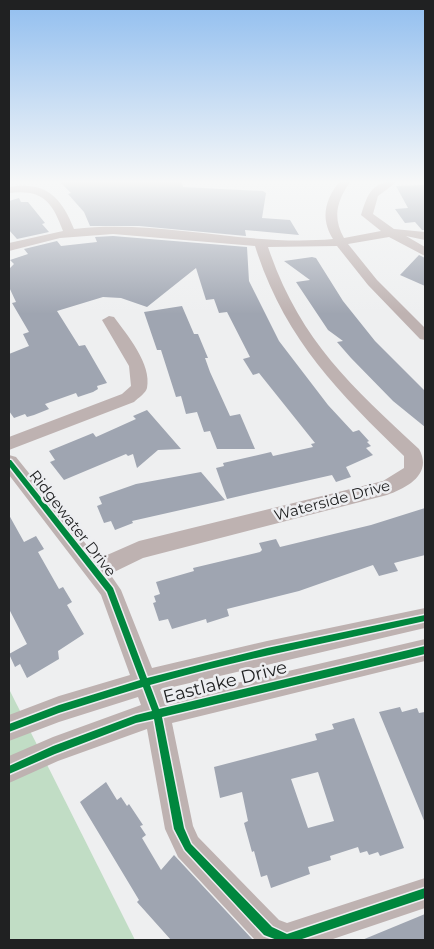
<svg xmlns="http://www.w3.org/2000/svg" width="434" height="949" font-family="Montserrat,sans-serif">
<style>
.green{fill:#c1ddc5}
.building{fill:#9fa5b1;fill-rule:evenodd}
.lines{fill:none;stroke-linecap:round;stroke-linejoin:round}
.minor{fill:#beb2b1;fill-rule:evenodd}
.cycleway-casing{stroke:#edeef1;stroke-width:3}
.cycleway{fill:#00873e;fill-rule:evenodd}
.labels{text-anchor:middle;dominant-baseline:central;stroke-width:5;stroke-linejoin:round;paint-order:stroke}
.street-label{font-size:15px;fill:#202122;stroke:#edeef1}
.near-street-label{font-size:18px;fill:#202122;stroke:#edeef1}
</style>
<rect width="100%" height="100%" fill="#eeeff0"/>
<polygon class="green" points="9,689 135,940 9,940"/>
<g class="building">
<polygon points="59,181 182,181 183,187 263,191 266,193 262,218 290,220 299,235 245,230 246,236 139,226 90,226 84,212 68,194 71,193"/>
<polygon points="425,185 425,230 422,230 415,222 405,223 395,209 408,208 396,186"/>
<polygon points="19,198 21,202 28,202 45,223 42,224 49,232 17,239 9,230 9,201"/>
<polygon points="113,236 247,247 249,281 279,341 328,405 353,432 359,430 369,441 367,442 371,446 366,448 373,455 346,467 351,477 336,482 332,475 227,499 216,468 224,466 223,463 271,452 273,456 313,447 311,444 315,443 259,373 253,375 243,359 250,357 227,312 219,313 214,299 206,300 196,268 147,307 121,298 103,297 57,311 79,346 85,345 107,383 97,386 98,389 93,392 78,397 76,393 45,404 49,409 34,415 27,417 25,414 14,418 9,411 9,354 29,346 23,334 29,332 12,303 16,302 9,287 9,269 14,264 10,260 28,254 24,249 57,241 61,246 97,242 95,237"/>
<polygon points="419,255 425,258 425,286 400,275"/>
<polygon points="312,257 316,258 343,301 375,341 425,391 425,427 393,401 351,358 337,342 343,341 328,330 296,282 310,280 284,261"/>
<polygon points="182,306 194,334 198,334 208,358 205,358 210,372 230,416 240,414 255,449 217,449 210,431 204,432 197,412 186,414 181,396 176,397 161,350 157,350 144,312"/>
<polygon points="147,410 181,449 158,450 137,468 133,454 128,456 126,454 64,480 50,462 55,460 49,451 93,433 96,437 136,419 133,416"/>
<polygon points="201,472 225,500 132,521 133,523 115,530 111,521 104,523 97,506 102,504 99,497 136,484"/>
<polygon points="425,508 425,555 394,563 398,571 379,576 373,565 299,591 227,609 229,616 207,623 206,619 172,629 168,619 159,621 153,603 156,602 154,596 160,594 156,582 194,571 193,568 260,552 262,550 259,543 276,539 280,547 371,525"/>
<polygon points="9,515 24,542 36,536 44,549 38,552 59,589 63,587 72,602 67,605 84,634 58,651 59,659 27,678 20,664 15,667 9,654 27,644 9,609"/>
<polygon points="400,707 402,712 417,708 419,713 425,712 425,823 379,712"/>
<path d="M354,718L404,848L380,856L378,852L369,855L367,851L360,853L358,847L330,856L331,860L308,867L310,874L271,888L267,875L261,877L254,851L252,852L244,823L248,821L242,792L220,798L214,767L317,740L315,734L334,729L332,724ZM318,772L334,821L308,828L291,779Z"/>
<polygon points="106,782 117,800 121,797 127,806 129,804 143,825 140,826 146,835 142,838 161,870 174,855 253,940 171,940 137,902 139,900 80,802"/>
<polygon points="425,914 425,940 362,940"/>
</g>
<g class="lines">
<g class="minor">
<path d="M340,181H351C337,200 332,217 344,238L381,231L361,215C368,193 372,181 398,181L378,196L373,214L394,229L425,232V240L406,236L425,247V256L389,237L348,244L377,280L425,328V340L420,339L368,285L337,246L268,247C299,339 350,385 419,449C433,474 407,488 387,495L143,558L110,574L121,590L152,668L267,641L425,608V628L160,690L164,700L425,639V661L172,723L193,826L198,837L279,920L287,923L425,878V908L330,940H255L178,857L165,829L147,729L58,761L9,783V756L53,737L141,705L138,697L59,722L9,741V715L59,696L130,675L101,595L9,475V455L16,457L98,559L139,541L383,481L404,468V456C337,391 284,338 255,246L113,234L60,238L9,251V243L63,231C52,201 42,189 9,193V187C45,181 61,196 74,229C161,219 246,247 333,239C320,219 325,199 340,181Z"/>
<path d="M109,316L114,317C127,335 152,364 147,388C146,393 138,398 134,402L9,450V437L122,394L131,386L129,366L102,320Z"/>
</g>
<defs>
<path id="cycleway" d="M9,460H11L113,588L147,678L214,661L267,648L425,615V621C333,642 240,659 150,685L159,709L425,646V654L162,717L184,828L191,844L272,927L287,934L425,888V898L299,940H277L264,935L185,850L174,829L154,719L136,723L55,754L9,774V766L53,746L136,715L152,711L143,687L110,697L59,713L9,732V724L59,705L140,680L107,592L9,466Z"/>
</defs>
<use href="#cycleway" class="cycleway-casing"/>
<use href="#cycleway" class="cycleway"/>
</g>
<linearGradient id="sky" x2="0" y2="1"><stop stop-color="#91beef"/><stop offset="0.58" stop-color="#f7f8f8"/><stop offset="1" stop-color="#f7f8f8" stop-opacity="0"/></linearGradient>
<rect width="434" height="314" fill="url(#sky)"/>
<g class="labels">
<g class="street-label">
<text transform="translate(332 500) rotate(-15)">Waterside Drive</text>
<text transform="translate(73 523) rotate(52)">Ridgewater Drive</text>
</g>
<g class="near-street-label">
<text transform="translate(225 682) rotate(-14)">Eastlake Drive</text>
</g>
</g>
<rect width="434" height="949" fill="none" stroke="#202122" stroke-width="20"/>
</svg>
